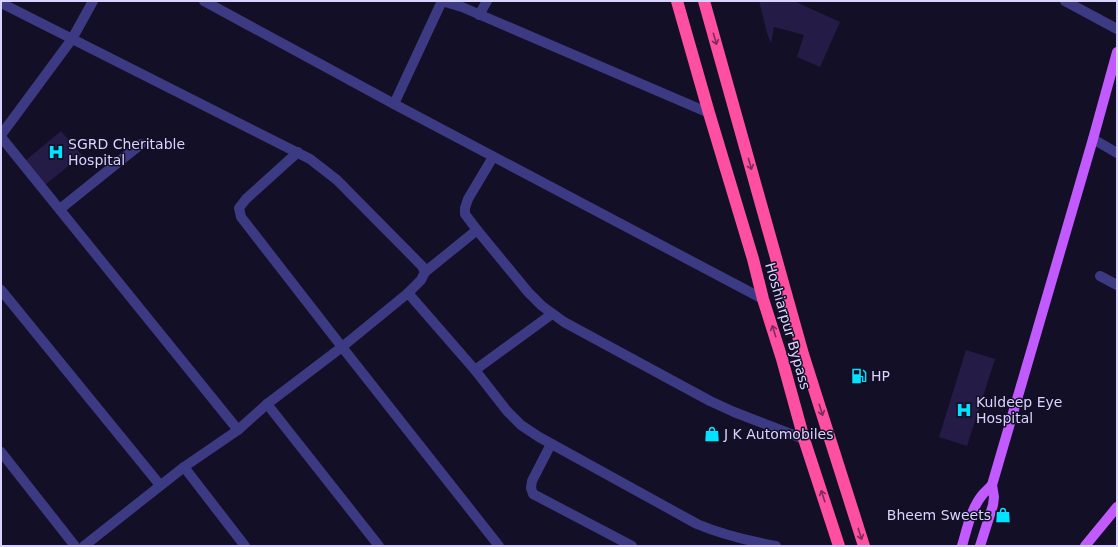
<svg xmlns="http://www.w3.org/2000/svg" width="1118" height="547" font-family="'DejaVu Sans',sans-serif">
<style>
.building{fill:#241b46}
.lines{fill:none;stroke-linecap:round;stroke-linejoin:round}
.minor{stroke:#3d3a84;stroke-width:10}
.major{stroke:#c25bff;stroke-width:10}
.highway{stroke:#ff4fa2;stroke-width:12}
.oneway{stroke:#7d2c5e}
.labels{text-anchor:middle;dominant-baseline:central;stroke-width:3;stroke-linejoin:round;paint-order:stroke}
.poi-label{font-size:14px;fill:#d9d4ff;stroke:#130f26;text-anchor:start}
.street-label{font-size:14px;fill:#d9d4ff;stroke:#130f26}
</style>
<rect width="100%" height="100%" fill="#130f26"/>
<g class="building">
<polygon points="759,1 794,1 840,22 820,67 797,57 804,35 774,27 771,44 767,33"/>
<polygon points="61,131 82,155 45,185 25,161"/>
<polygon points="966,350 995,359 967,446 939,437"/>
</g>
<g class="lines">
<g class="minor">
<polyline points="204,1 394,104 763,299"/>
<polyline points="1065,1 1117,29"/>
<polyline points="1,3 310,159 337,180 422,266 425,272 421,280 408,293"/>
<polyline points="479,15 487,1"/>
<polyline points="394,104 442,1 462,7 709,113"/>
<polyline points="1,135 72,39 93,1"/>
<polyline points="1,137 238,430"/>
<polyline points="1093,139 1117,153"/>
<polyline points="298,152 246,199 239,208 241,217 342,347 499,546"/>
<polyline points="493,157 468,199 465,208 465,214 477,230 528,292 542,306 564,322 710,401 734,412 804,439"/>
<polyline points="60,209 141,144"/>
<polyline points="425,272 477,230"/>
<polyline points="1100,276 1117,285"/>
<polyline points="1,290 160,485"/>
<polyline points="475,370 552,314"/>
<polyline points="267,404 379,546"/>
<polyline points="551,444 532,481 531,488 533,494 632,546"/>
<polyline points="1,452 75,546"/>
<polyline points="184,467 245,546"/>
<path d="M84,546L184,467L238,430L267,404L342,347L408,293L475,370L507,411L521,425L539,437L697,524C723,535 749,541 776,546"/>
</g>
<g class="major">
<path d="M962,546C967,529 971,508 983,494C986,491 989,488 992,485"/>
<polyline points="980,546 993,505 994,497 992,485 1093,139 1117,52"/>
<polyline points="1085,546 1117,507"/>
</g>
<g class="highway">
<polyline points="677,1 709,113 753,259 763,299 782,359 804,439 839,546"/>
<polyline points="704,1 803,354 864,546"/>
</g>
</g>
<defs><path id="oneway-shaft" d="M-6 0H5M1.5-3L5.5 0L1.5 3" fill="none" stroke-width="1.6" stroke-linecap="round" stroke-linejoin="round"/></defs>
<g class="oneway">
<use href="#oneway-shaft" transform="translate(715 39) rotate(74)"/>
<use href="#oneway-shaft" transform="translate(750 164) rotate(74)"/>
<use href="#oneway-shaft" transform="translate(774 331) rotate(-107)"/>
<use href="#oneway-shaft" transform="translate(821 410) rotate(72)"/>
<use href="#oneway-shaft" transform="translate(823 496) rotate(-108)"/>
<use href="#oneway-shaft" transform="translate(860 534) rotate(72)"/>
</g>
<defs>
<symbol id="hospital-bare" viewBox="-9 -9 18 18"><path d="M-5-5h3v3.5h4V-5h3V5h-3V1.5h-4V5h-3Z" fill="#01e3fe" stroke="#130f26" stroke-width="2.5" paint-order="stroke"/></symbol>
<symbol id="fuel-bare" viewBox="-9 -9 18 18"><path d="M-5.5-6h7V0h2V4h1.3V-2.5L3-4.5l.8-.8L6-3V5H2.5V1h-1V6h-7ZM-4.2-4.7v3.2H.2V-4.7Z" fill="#01e3fe" stroke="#130f26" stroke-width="2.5" paint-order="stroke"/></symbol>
<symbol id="shop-bare" viewBox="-9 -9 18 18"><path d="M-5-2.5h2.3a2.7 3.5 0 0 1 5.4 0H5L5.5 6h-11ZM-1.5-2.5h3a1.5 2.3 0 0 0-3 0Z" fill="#01e3fe" stroke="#130f26" stroke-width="2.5" paint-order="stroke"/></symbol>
</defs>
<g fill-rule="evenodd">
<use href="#hospital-bare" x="45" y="141" width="22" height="22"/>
<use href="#fuel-bare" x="848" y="365" width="22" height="22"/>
<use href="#hospital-bare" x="953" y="399" width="22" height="22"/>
<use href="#shop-bare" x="701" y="423" width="22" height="22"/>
<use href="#shop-bare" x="992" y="504" width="22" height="22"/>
</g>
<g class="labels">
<g class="poi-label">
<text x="68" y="144">SGRD Cheritable<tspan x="68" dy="16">Hospital</tspan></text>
<text x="871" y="376">HP</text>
<text x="976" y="402">Kuldeep Eye<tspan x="976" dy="16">Hospital</tspan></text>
<text x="724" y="434">J K Automobiles</text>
<text x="991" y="515" text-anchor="end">Bheem Sweets</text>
</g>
<g class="street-label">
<text transform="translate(788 326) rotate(74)">Hoshiarpur Bypass</text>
</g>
</g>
<rect width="1118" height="547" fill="none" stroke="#d9d4ff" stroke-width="4"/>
</svg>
